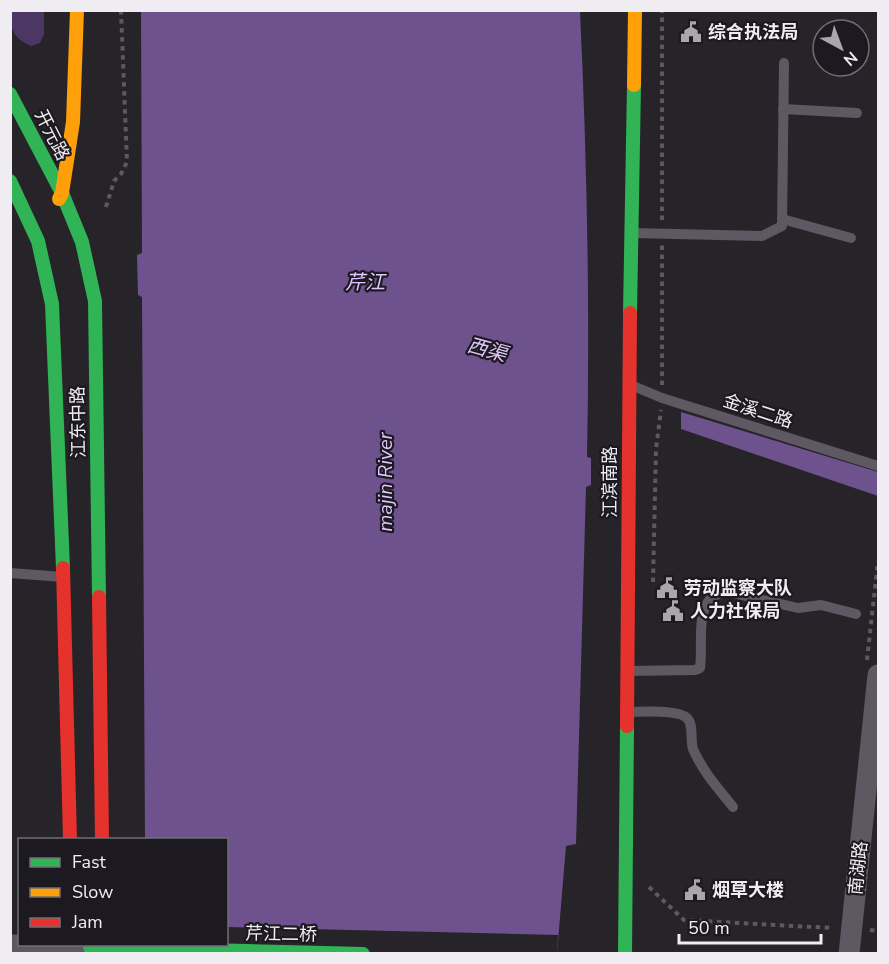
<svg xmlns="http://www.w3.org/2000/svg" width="889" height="964" font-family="'Nunito Sans','Noto Sans SC',sans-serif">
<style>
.green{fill:#4c3764}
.water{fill:#6e528e}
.pier{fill:#262428}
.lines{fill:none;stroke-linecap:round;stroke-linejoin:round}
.path{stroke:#5c5960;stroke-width:4;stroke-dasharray:4.5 4.5;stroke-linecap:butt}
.lane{stroke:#5d5862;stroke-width:10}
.street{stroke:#5d5862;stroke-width:21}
.fast{stroke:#30b455;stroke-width:14}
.slow{stroke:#ff9f0a;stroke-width:14}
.jam{stroke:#e5322d;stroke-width:14}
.labels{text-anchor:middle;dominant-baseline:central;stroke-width:4.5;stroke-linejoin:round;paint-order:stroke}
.poi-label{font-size:18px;font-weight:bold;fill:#efedf1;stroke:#1c1a20;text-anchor:start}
.street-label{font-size:18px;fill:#efedf1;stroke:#1c1a20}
.water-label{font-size:20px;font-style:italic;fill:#dfc6ff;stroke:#1c1a20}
</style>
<rect width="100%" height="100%" fill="#262428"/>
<path class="green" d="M11,10L44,11V34L40,43L31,46C13,38 10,30 11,10Z"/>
<g class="water">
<path d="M141,11H580C587,159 590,308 587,457L591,458V485L586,487L576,844L566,846L557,953L226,944V840L145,839L142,297L138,295L137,255L142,253Z"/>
<polygon points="681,412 878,472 878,496 681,429"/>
</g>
<polygon class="pier" points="227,927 558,935 557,954 146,953 226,944"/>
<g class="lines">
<g class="path">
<polyline points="106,207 114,181 121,174 127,162 121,10"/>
<polyline points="662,220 662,10"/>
<polyline points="662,385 662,245"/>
<polyline points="653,582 656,449 661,410"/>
<polyline points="867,660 878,561"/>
<polyline points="649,887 684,920 832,928"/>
<polyline points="870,930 878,931"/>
</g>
<g class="lane">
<polyline points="783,109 857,113"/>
<polyline points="782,219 851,238"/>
<polyline points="632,233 762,236 782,226 784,63"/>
<polyline points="631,385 662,398 878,466"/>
<polyline points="10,573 63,577"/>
<path d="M627,671L695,670L700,668C704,642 691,594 728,592L798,608L821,605L856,614"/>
<path d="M627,712C642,712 677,709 687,718C694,725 690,740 693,749C703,772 718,788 733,807"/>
</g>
<g class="street">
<polyline points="10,945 90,947 92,954"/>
<polyline points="849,954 878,675"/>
</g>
<g class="fast">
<polyline points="10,94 62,193 82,242 95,301 99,597"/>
<polyline points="10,181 38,241 52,304 63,568"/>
<polyline points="630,313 634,85"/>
<polyline points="90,947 363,954"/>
<polyline points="625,954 627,726"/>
</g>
<g class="slow">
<polyline points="634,85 635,10"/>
<polyline points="59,199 62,193 73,122 77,10"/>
</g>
<g class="jam">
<polyline points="63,568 70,840"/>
<polyline points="99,597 102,840"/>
<polyline points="627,726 630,313"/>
</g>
</g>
<defs>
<symbol id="civic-bare" viewBox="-9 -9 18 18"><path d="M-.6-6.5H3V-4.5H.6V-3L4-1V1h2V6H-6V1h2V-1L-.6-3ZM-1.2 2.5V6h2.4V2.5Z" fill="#a9a7ab" stroke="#1c1a20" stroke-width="2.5" paint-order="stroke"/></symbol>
</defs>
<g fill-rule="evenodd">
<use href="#civic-bare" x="676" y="17" width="30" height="30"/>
<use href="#civic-bare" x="652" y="573" width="30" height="30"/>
<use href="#civic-bare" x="658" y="596" width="30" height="30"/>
<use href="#civic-bare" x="680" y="875" width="30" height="30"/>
</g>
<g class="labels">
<g class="poi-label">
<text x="708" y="32">综合执法局</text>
<text x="684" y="588">劳动监察大队</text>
<text x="690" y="611">人力社保局</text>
<text x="712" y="890">烟草大楼</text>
</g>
<g class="street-label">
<text transform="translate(52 135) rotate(63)">开元路</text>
<text transform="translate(758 411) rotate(18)">金溪二路</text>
<text transform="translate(78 422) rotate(-91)">江东中路</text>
<text transform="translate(610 482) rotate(-90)">江滨南路</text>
<text transform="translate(858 868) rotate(-84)">南湖路</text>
<text transform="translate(281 934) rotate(1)">芹江二桥</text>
</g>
<g class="water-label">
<text x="365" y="282">芹江</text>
<text transform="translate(487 350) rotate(15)">西渠</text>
<text transform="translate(385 482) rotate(-90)">majin River</text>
</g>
</g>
<rect width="889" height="964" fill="none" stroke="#efedf1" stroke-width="24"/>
<rect x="18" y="838" width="210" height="108" fill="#1c1a20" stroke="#706e74" stroke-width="1.5"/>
<rect x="30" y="858" width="30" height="9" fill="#30b455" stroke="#706e74" stroke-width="1.5"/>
<text x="72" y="868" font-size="18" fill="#efedf1">Fast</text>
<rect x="30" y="888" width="30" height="9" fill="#ff9f0a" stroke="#706e74" stroke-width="1.5"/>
<text x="72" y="898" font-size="18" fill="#efedf1">Slow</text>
<rect x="30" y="918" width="30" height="9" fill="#e5322d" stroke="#706e74" stroke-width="1.5"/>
<text x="72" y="928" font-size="18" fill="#efedf1">Jam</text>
<g transform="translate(841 48) rotate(139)"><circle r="28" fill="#1c1a20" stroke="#706e74" stroke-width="1.5"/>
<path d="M0-4.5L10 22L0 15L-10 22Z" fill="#a9a7ab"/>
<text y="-9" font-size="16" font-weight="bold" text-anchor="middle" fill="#efedf1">N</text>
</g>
<path d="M679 934v9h142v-9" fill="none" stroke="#efedf1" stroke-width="3"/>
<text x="688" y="934" font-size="18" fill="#efedf1" stroke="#1c1a20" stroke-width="4.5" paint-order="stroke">50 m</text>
</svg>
